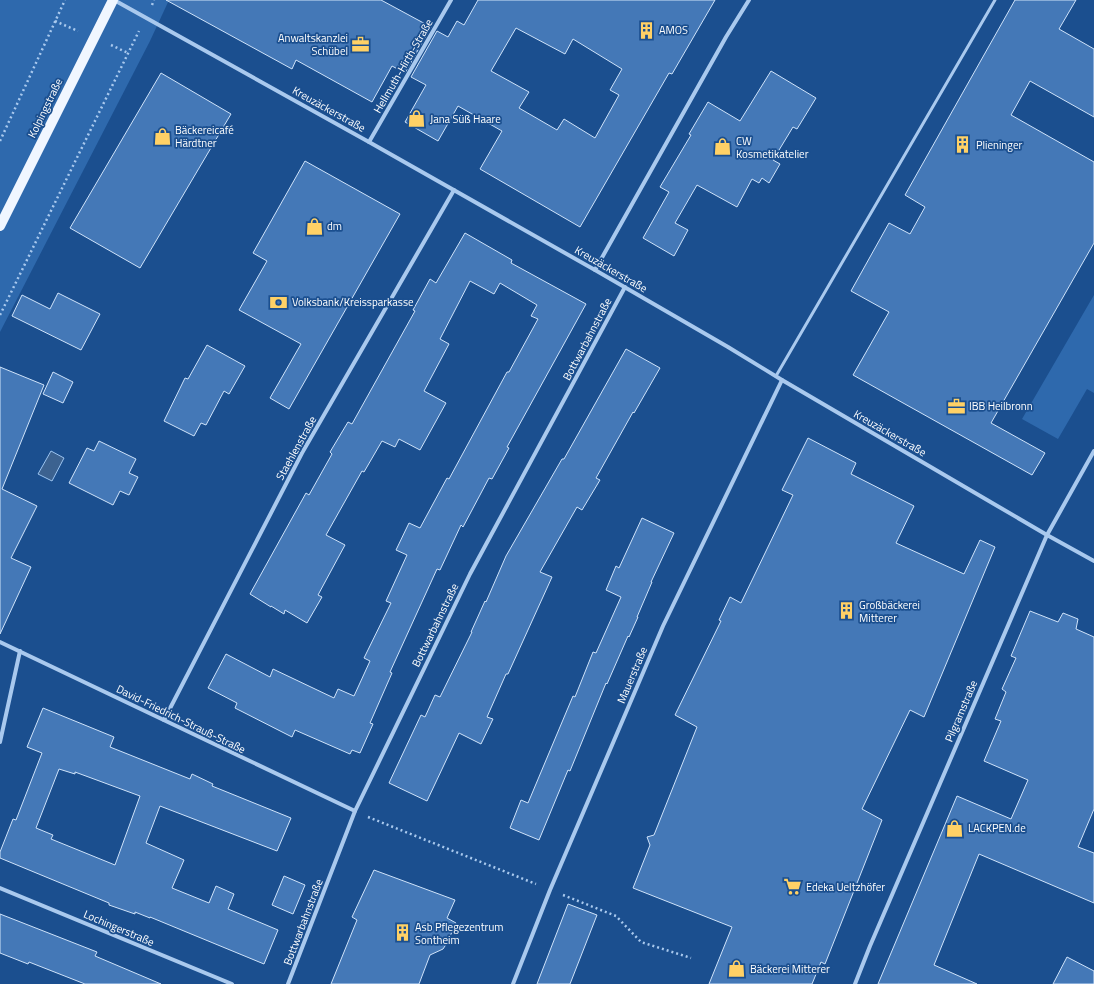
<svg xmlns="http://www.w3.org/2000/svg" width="1094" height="984" font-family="'Titillium Web',sans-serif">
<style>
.green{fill:#2e69ad}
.water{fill:#3c6290;stroke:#9cc4f0}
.building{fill:#4478b7;stroke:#cfe3fa;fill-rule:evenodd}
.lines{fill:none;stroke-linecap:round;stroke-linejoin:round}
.path{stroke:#a9c9ee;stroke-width:2.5;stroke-dasharray:2 3;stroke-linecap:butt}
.service{stroke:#a9c9ee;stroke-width:3}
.minor{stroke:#a9c9ee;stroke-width:4}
.primary{stroke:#f0f6ff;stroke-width:10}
.labels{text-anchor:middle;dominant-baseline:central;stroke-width:3.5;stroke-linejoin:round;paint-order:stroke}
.poi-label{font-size:11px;fill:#fff;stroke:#1b4f8f;text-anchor:start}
.street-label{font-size:11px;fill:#fff;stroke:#1b4f8f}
</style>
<rect width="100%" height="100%" fill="#1b4f8f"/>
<g class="green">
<polygon points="0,0 169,0 150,41 0,332"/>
<polygon points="1094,295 1094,393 1087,389 1058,439 1022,419"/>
</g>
<polygon class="water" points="51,451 64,458 52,481 38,474"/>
<g class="building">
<polygon points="166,0 381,0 431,27 405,73 392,66 372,102 296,60 292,69"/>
<path d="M478,0H715L672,74L669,73L580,227L480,169L502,131L458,106L438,141L405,122L426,85L411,77L437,31L448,37L457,21L464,25ZM516,28L565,54L573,39L622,69L610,90L619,95L595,138L564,119L557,130L519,108L529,92L491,71Z"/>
<polygon points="1015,0 1076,0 1059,29 1094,49 1094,117 1030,81 1011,115 1094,162 1094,243 991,423 1045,453 1032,475 853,375 889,312 851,291 889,223 910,234 925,207 905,195"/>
<polygon points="771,71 816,98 797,129 793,127 773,160 780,164 769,183 762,178 759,183 752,179 737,207 697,185 675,223 688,230 674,256 643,238 669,192 660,187 691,135 689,134 708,102 740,121"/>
<polygon points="161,73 231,114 140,268 70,228"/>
<polygon points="305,161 400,214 289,409 270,398 301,344 239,310 267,261 253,253"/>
<polygon points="465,233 512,260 511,263 586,304 507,447 509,448 492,479 489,478 463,527 461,525 440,570 437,569 390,672 392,673 370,723 373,724 360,753 352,750 350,754 295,730 292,737 235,708 237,703 208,688 226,654 270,677 273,669 334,698 338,689 354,696 370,661 364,658 391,603 386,601 407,555 396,550 409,523 420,528 447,478 449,479 507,372 509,372 538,319 531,316 537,305 500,283 494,294 470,281 440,339 449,344 424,391 446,403 420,450 399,439 395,447 382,441 364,472 362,471 326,535 345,545 318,595 322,597 307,623 285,610 284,614 271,606 271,607 250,594 306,493 309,495 332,454 330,452 348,422 352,424 415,311 413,310 430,279 436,283"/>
<polygon points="58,293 100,314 81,350 12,316 22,295 50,309"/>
<polygon points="207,345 245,366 229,394 224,391 206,425 201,423 194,436 164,421 185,378 188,379"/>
<polygon points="626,349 660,368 634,413 633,412 596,478 600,480 582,510 577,507 540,572 552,577 508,674 506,674 487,717 493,719 481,744 459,733 427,801 389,783 421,715 425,717 435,695 440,697 472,632 471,632 485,601 486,602 506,556 562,459 564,459"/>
<polygon points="0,367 44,385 2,489 37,506 11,558 31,567 0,634"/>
<polygon points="53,372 73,382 63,403 43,394"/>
<polygon points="808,438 856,463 851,474 914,506 896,543 964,574 980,540 995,547 924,717 910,710 862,809 882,820 825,964 821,962 812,984 709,984 732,927 633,888 650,845 647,837 654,835 697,727 675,715 721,621 719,620 730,597 741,603 793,495 782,490"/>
<polygon points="99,441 136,459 129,473 138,477 129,495 120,491 113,505 69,483 87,448 94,451"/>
<polygon points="642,518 674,533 651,582 652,582 637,617 638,617 629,637 628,636 607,684 606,683 570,771 568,770 539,840 510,828 521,800 528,803 573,696 575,697 593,652 596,653 621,597 606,590 616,566 619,568"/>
<polygon points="1030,611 1058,622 1063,613 1078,619 1076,629 1094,637 1094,809 1078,847 1094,853 1094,903 979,854 934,965 977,984 878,984 957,796 1011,819 1028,780 984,761 1001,721 995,719 1006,692 1002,689 1016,658 1011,656"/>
<path d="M43,708L114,737L110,747L190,779L192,774L213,784L212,786L291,818L277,851L160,806L146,843L184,860L172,888L209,903L216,886L234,894L228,909L278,930L264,964L150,917V918L135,912V914L109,905V903L0,858V852L13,819L16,820L42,753L27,747ZM59,769L75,774V772L140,796L115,865L51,839L53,835L36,828Z"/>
<polygon points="374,870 455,900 447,918 456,923 447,943 443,949 430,955 419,984 331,984 357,920 352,917"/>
<polygon points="284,876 305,885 293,914 272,905"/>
<polygon points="568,904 597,915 570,984 537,984"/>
<polygon points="0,914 97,952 95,956 161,984 85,984 29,962 28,964 0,953"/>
<polygon points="1067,957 1094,971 1094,984 1053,984"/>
</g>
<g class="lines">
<g class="path">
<polyline points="152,5 154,0"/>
<polyline points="55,21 78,31"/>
<polyline points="111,45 128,53"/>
<polyline points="0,141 65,0"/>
<polyline points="0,315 139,31"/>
<polyline points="368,817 536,884"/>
<polyline points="563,895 616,916 641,942 691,958"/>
</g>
<polyline class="service" points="776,376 995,0"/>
<g class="minor">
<polyline points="114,0 369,142 595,270 728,347 782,380 1047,535 1094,561"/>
<polyline points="369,142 451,0"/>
<polyline points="595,270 726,37 749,0"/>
<polyline points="0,642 355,811"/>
<polyline points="164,720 302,453 454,190"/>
<polyline points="0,742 20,651"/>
<polyline points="0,888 232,984"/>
<polyline points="288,984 355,811 470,574 625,287"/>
<polyline points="513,984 550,890 663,626 782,380"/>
<polyline points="855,984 870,946 1047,535 1094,451"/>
</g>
<polyline class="primary" points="0,226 113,0"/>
</g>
<defs>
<symbol id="building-bare" viewBox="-9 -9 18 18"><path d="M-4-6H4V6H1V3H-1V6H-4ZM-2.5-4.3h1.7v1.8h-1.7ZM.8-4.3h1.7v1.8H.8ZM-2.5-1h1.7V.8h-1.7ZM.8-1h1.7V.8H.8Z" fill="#ffd166" stroke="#1b4f8f" stroke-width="2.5" paint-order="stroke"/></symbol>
<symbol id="office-bare" viewBox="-9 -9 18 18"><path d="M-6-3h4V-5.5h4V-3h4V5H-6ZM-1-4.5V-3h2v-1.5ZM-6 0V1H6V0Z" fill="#ffd166" stroke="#1b4f8f" stroke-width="2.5" paint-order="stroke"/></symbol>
<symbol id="shop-bare" viewBox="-9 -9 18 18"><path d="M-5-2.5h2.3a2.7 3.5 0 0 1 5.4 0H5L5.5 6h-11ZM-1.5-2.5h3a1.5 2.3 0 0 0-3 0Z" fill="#ffd166" stroke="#1b4f8f" stroke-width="2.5" paint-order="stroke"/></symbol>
<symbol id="bank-bare" viewBox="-9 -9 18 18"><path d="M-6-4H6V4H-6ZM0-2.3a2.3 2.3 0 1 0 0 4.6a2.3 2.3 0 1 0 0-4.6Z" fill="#ffd166" stroke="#1b4f8f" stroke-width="2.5" paint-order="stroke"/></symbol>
<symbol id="supermarket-bare" viewBox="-9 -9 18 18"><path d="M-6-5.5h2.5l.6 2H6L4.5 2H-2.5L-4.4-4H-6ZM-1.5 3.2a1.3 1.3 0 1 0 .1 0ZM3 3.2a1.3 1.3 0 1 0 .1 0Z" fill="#ffd166" stroke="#1b4f8f" stroke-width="2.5" paint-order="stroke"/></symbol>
</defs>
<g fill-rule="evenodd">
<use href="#building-bare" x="634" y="18" width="25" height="25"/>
<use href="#office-bare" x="348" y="32" width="25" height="25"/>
<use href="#shop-bare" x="404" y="106" width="25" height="25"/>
<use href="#shop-bare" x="150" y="124" width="25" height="25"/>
<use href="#building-bare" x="950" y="132" width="25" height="25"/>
<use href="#shop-bare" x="710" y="134" width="25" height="25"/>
<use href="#shop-bare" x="302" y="214" width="25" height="25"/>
<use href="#bank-bare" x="266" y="290" width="25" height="25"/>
<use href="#office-bare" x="944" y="394" width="25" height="25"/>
<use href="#building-bare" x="834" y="598" width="25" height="25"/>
<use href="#shop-bare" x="942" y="816" width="25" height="25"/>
<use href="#supermarket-bare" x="780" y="874" width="25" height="25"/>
<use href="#building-bare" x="390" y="920" width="25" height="25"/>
<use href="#shop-bare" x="724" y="956" width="25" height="25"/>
</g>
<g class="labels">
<g class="poi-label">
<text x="659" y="30">AMOS</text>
<text x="348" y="38" text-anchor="end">Anwaltskanzlei<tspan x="348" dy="13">Schübel</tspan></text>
<text x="430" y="119">Jana Süß Haare</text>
<text x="175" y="130">Bäckereicafé<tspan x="175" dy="13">Härdtner</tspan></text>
<text x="736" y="141">CW<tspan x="736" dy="13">Kosmetikatelier</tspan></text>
<text x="976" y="145">Plieninger</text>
<text x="327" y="226">dm</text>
<text x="292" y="302">Volksbank/Kreissparkasse</text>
<text x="969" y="406">IBB Heilbronn</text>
<text x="859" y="605">Großbäckerei<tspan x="859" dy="13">Mitterer</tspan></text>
<text x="968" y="828">LACKPEN.de</text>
<text x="806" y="887">Edeka Ueltzhöfer</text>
<text x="415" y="927">Asb Pflegezentrum<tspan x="415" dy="13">Sontheim</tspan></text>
<text x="750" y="969">Bäckerei Mitterer</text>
</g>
<g class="street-label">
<text transform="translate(403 66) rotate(-60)">Hellmuth-Hirth-Straße</text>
<text transform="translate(45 108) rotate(-64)">Kolpingstraße</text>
<text transform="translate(329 109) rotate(29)">Kreuzäckerstraße</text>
<text transform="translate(611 269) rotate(30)">Kreuzäckerstraße</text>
<text transform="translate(587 339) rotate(-62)">Bottwarbahnstraße</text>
<text transform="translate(890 433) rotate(30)">Kreuzäckerstraße</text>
<text transform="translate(296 448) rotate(-61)">Staehlenstraße</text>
<text transform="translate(435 625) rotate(-64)">Bottwarbahnstraße</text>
<text transform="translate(632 675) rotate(-67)">Mauerstraße</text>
<text transform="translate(961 711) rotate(-67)">Pilgramstraße</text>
<text transform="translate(181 719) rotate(26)">David-Friedrich-Strauß-Straße</text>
<text transform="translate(303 922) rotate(-69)">Bottwarbahnstraße</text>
<text transform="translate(119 928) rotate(23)">Lochingerstraße</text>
</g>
</g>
</svg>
